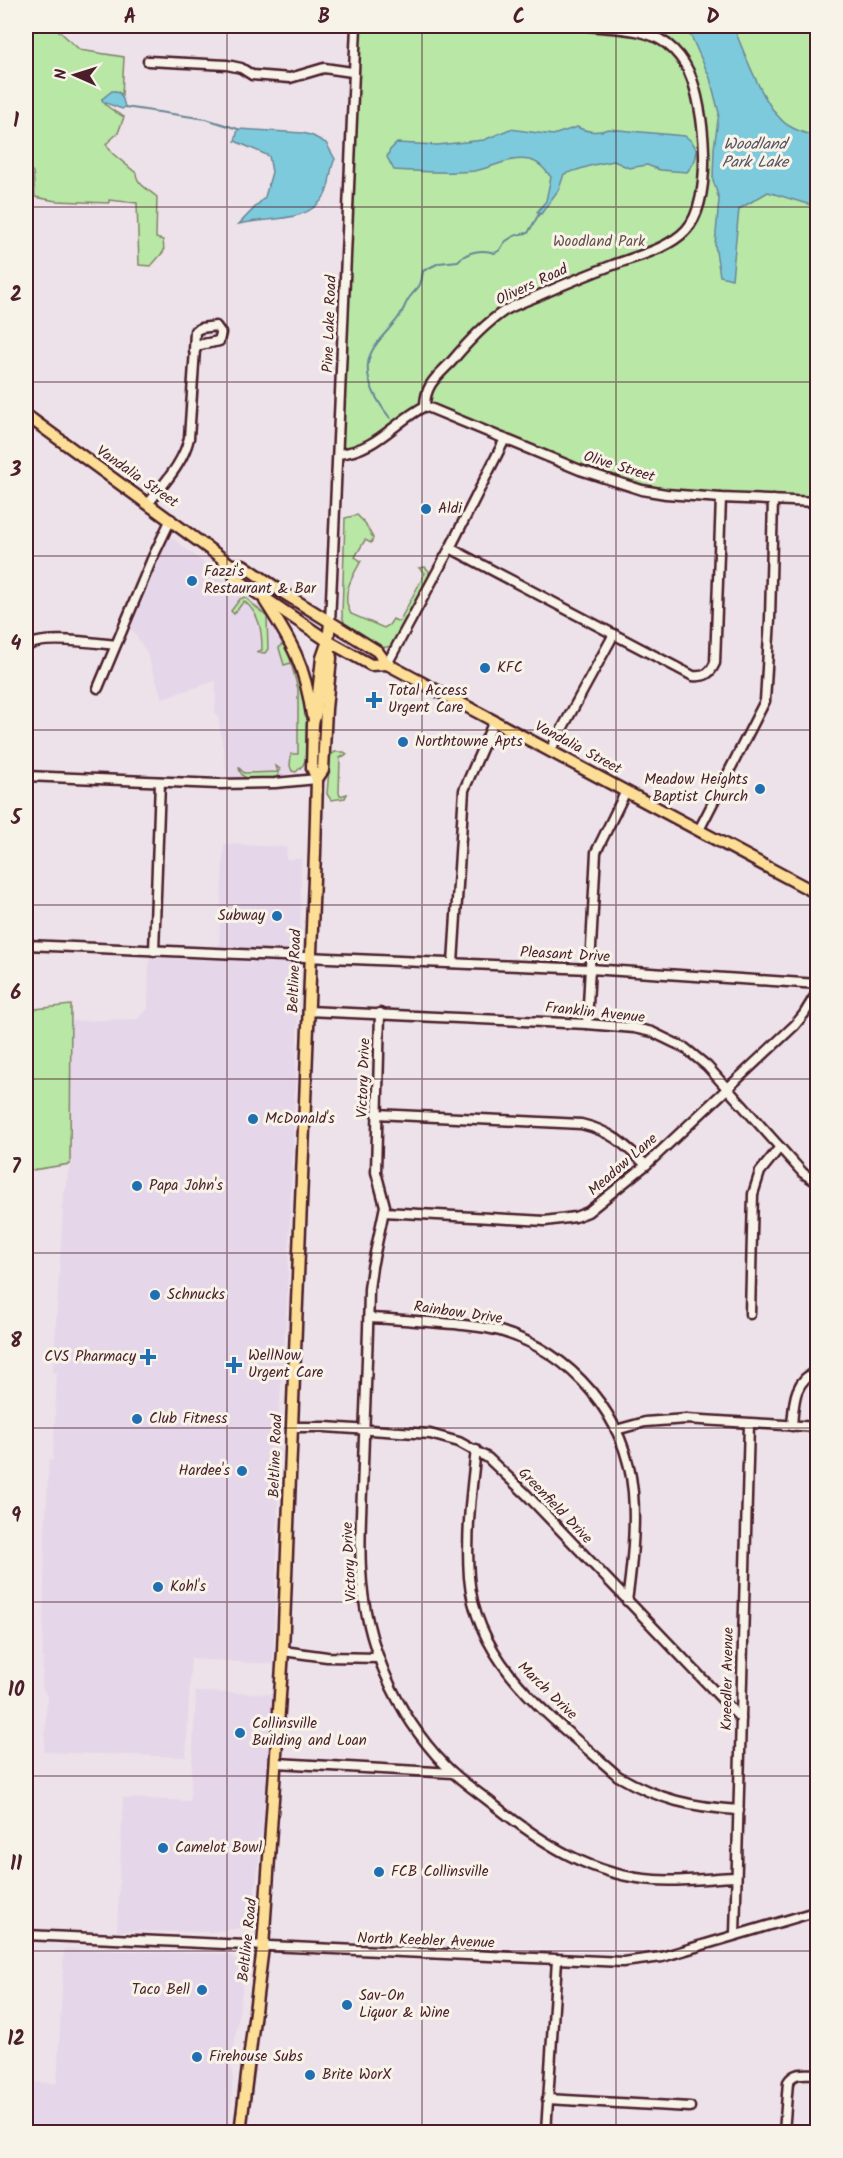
<svg xmlns="http://www.w3.org/2000/svg" width="843" height="2158" font-family="Kalam,sans-serif">
<style>
.built{fill:#e6d6e9}
.green{fill:#b8e7a6;stroke:#818368;stroke-width:1.5}
.water{fill:#7dcadc;stroke:#698695;stroke-width:1.5}
.lines{fill:none;stroke-linecap:round;stroke-linejoin:round}
.stream{stroke:#698695;stroke-width:2}
.minor-casing{stroke:#4a1f2b;stroke-width:13}
.major-casing{stroke:#4a1f2b;stroke-width:15}
.minor{stroke:#f7f3e8;stroke-width:8}
.major{stroke:#fcde96;stroke-width:10}
.grid{fill:none;stroke:#4a1f2b;stroke-width:1.5;stroke-opacity:0.55}
.poi-dot{fill:#1f6fb2;stroke:#f7f3e8;stroke-width:2}
.labels{text-anchor:middle;dominant-baseline:central;stroke-width:6;stroke-linejoin:round;paint-order:stroke}
.park-label{font-size:15px;fill:#66514a;stroke:#f7f3e8}
.street-label{font-size:15px;fill:#4a1f2b;stroke:#f7f3e8}
.poi-label{font-size:15px;fill:#4a1f2b;stroke:#f7f3e8;text-anchor:start}
.water-label{font-size:16px;font-style:italic;fill:#595260;stroke:#f7f3e8}
.neatline{fill:none;stroke:#4a1f2b;stroke-width:2}
.grid-label{font-size:20px;text-anchor:middle;font-weight:bold;fill:#4a1f2b}
</style>
<rect width="100%" height="100%" fill="#ede2e9"/>
<filter id="ink" filterUnits="userSpaceOnUse"><feTurbulence type="fractalNoise" baseFrequency=".0167" numOctaves="2"/><feDisplacementMap in="SourceGraphic" scale="12" xChannelSelector="R" yChannelSelector="G"/><feConvolveMatrix kernelMatrix="1 2 1 2 8 2 1 2 1" color-interpolation-filters="sRGB"/></filter>
<g filter="url(#ink)">
<g class="built">
<polygon points="171,537 257,605 289,645 308,717 307,757 298,771 279,778 228,780 218,717 215,712 216,681 162,698 146,651 129,625 152,570 167,539"/>
<polygon points="224,844 287,847 286,859 301,859 300,963 286,1323 279,1411 280,1441 273,1664 191,1659 186,1757 44,1752 47,1697 42,1686 45,1532 49,1461 53,1460 57,1373 53,1372 63,1211 61,1210 70,1164 71,1021 137,1019 148,1009 149,957 218,960"/>
<polygon points="196,1692 274,1694 264,1816 252,1919 247,1926 235,1929 211,1932 117,1931 123,1798 190,1801"/>
<polygon points="64,1949 229,1954 243,1965 248,1970 243,1984 231,2068 233,2073 229,2132 26,2132 26,2082 57,2083"/>
</g>
<g class="green">
<path d="M26,26H58V30L80,50L124,57L122,95L116,91L102,99C105,107 116,112 124,117L118,133L106,144L112,153L136,173C137,185 148,189 157,197L156,238L163,240L164,251L151,266L139,265L137,203L109,200V203L56,201L35,197L33,172L26,165Z"/>
<polygon points="357,26 817,26 817,502 666,494 603,478 425,406 353,453 338,454"/>
<path d="M357,515L365,523L373,538L371,543L365,540L355,557L361,561C352,577 340,595 351,614L384,628L389,625L393,619L399,622L425,573L419,568L425,567L429,571V577L392,646L381,648L345,626L342,615L345,518Z"/>
<path d="M245,597L267,617L268,649L265,653L256,652L262,650C262,631 260,614 244,601L234,614L231,611L240,599Z"/>
<polygon points="286,644 301,673 308,717 307,756 303,765 296,772 292,771 290,766 291,754 298,754 298,689 291,663 284,665 279,648 281,645"/>
<polygon points="335,752 344,752 347,754 340,758 339,793 340,796 347,794 345,798 331,800 327,794 330,756"/>
<path d="M276,766L280,769L278,777C265,778 241,785 239,768L244,773L278,772Z"/>
<polygon points="71,1005 70,1164 26,1171 26,1010"/>
</g>
<g class="water">
<path d="M675,26H733C744,51 766,115 791,127C799,132 809,134 817,137V205L814,206L768,192L739,209L732,279L720,276L715,245L719,199L713,180L714,148L719,113L710,78L691,36Z"/>
<path d="M112,91C122,90 123,100 125,107L122,109L103,102L102,99Z"/>
<path d="M577,127C587,132 598,133 608,129L685,136C701,147 699,158 687,172L660,170L647,165L629,168L614,161L593,165L564,174L559,189L541,214L537,212L546,201L551,177C545,170 540,162 529,160C510,156 493,168 474,171C449,174 420,171 394,170L387,157L390,150L397,143L437,145L484,140L510,129L553,135Z"/>
<path d="M238,129L303,133L313,136L326,143L335,159C329,170 331,184 325,195C309,224 267,217 239,224L265,197L272,172L269,156L235,141Z"/>
</g>
<g class="lines">
<g class="stream">
<polyline points="125,107 206,119 238,129"/>
<path d="M390,418C376,400 360,373 372,351C378,339 390,329 398,318C403,312 405,304 409,298C420,284 420,290 423,271L439,263L458,261C468,251 482,249 495,253L500,250C505,238 515,234 528,233L539,214"/>
</g>
<defs>
<g id="minor">
<polyline points="148,61 227,65 241,68 252,75 290,78 324,68 352,72"/>
<polygon points="216,326 221,333 219,341 199,345 194,351 195,331 201,328"/>
<path d="M425,406C425,384 438,376 452,361C467,343 485,324 504,311C516,304 529,300 542,294C565,284 589,274 613,265C637,256 668,249 686,230C714,200 705,107 689,72C684,61 676,51 667,44C644,27 615,29 588,26"/>
<polyline points="425,406 580,470 642,490 666,494 721,498 818,502"/>
<path d="M338,454C376,451 394,422 425,406"/>
<path d="M148,504C164,483 183,464 189,438L195,349L199,345L219,341"/>
<path d="M450,548L693,676C705,677 710,674 715,663L721,498"/>
<polyline points="330,623 356,26"/>
<path d="M26,648C37,634 96,643 115,645"/>
<polyline points="387,664 450,548 505,439"/>
<polyline points="98,688 152,559 171,519"/>
<polyline points="550,751 614,634"/>
<polyline points="26,776 218,784 275,783 317,779"/>
<polyline points="699,830 765,701 770,619 773,500"/>
<polyline points="26,945 590,969 818,984"/>
<polyline points="154,951 160,782"/>
<polyline points="453,963 464,790 494,721"/>
<polyline points="308,1011 587,1024 634,1028 652,1032 685,1048 707,1066 803,1173 818,1183"/>
<path d="M380,1013L376,1172L385,1206L372,1267L369,1289C368,1348 365,1406 363,1465C362,1500 359,1535 361,1569C364,1641 395,1713 445,1765C459,1780 478,1792 494,1805C542,1843 592,1876 655,1880C682,1882 709,1878 736,1877"/>
<polyline points="587,1024 596,852 626,791"/>
<path d="M376,1114L581,1124C611,1131 624,1144 646,1165"/>
<polyline points="384,1212 545,1221 575,1217 588,1212 646,1165 795,1025 804,1014 818,991"/>
<polyline points="750,1314 753,1194 760,1172 780,1147"/>
<path d="M369,1318C397,1319 426,1322 455,1324C469,1326 486,1327 500,1331C573,1353 626,1416 633,1492C636,1529 632,1566 627,1601"/>
<path d="M792,1426C794,1403 793,1381 818,1370"/>
<polyline points="292,1427 325,1427 430,1434 459,1442 488,1458 526,1494 741,1719"/>
<polyline points="616,1430 645,1422 686,1419 818,1427"/>
<path d="M476,1450C471,1492 466,1535 469,1577C476,1667 557,1721 618,1776C659,1800 693,1807 739,1810"/>
<polyline points="283,1651 327,1657 378,1658"/>
<polyline points="277,1763 453,1773"/>
<polyline points="26,1935 623,1962 662,1957 818,1911"/>
<polyline points="735,1935 749,1424"/>
<polyline points="547,2099 690,2107"/>
<polyline points="546,2132 557,1960"/>
<path d="M784,2132L788,2082C795,2071 805,2074 818,2074"/>
</g>
<g id="major">
<polyline points="26,415 223,559 231,565 243,565 282,592 377,651 387,664 818,894"/>
<polyline points="231,565 235,578 328,641 371,665 387,664"/>
<path d="M265,601C292,643 305,665 312,715"/>
<polyline points="317,779 323,770 326,709 331,658 328,641 330,623"/>
<polyline points="240,2132 263,1947 283,1651 315,853 317,779 312,768 313,724 316,712 322,658 328,641"/>
</g>
</defs>
<use href="#minor" class="minor-casing"/>
<use href="#major" class="major-casing"/>
<use href="#minor" class="minor"/>
<use href="#major" class="major"/>
</g>
</g>
<path class="grid" d="M227,26V2132M422,26V2132M616,26V2132M26,207H818M26,382H818M26,556H818M26,730H818M26,905H818M26,1079H818M26,1253H818M26,1428H818M26,1602H818M26,1776H818M26,1951H818"/>
<g class="poi-dot">
<circle cx="426" cy="509" r="6"/>
<circle cx="192" cy="581" r="6"/>
<circle cx="485" cy="668" r="6"/>
<path d="M371 691h6v6h6v6h-6v6h-6v-6h-6v-6h6z"/>
<circle cx="403" cy="742" r="6"/>
<circle cx="760" cy="789" r="6"/>
<circle cx="277" cy="916" r="6"/>
<circle cx="253" cy="1119" r="6"/>
<circle cx="137" cy="1186" r="6"/>
<circle cx="155" cy="1295" r="6"/>
<path d="M145 1348h6v6h6v6h-6v6h-6v-6h-6v-6h6z"/>
<path d="M231 1356h6v6h6v6h-6v6h-6v-6h-6v-6h6z"/>
<circle cx="137" cy="1419" r="6"/>
<circle cx="242" cy="1471" r="6"/>
<circle cx="158" cy="1587" r="6"/>
<circle cx="240" cy="1733" r="6"/>
<circle cx="163" cy="1848" r="6"/>
<circle cx="379" cy="1872" r="6"/>
<circle cx="202" cy="1990" r="6"/>
<circle cx="347" cy="2005" r="6"/>
<circle cx="197" cy="2057" r="6"/>
<circle cx="310" cy="2075" r="6"/>
</g>
<g class="labels">
<g class="park-label">
<text x="599" y="242">Woodland Park</text>
</g>
<g class="street-label">
<text transform="translate(532 285) rotate(-25)">Olivers Road</text>
<text transform="translate(330 324) rotate(-88)">Pine Lake Road</text>
<text transform="translate(619 467) rotate(17)">Olive Street</text>
<text transform="translate(137 477) rotate(35)">Vandalia Street</text>
<text transform="translate(578 748) rotate(28)">Vandalia Street</text>
<text transform="translate(565 955) rotate(3)">Pleasant Drive</text>
<text transform="translate(295 971) rotate(-88)">Beltline Road</text>
<text transform="translate(595 1013) rotate(6)">Franklin Avenue</text>
<text transform="translate(364 1078) rotate(-88)">Victory Drive</text>
<text transform="translate(623 1165) rotate(-41)">Meadow Lane</text>
<text transform="translate(458 1313) rotate(8)">Rainbow Drive</text>
<text transform="translate(276 1456) rotate(-88)">Beltline Road</text>
<text transform="translate(555 1506) rotate(46)">Greenfield Drive</text>
<text transform="translate(350 1562) rotate(-93)">Victory Drive</text>
<text transform="translate(728 1679) rotate(-89)">Kneedler Avenue</text>
<text transform="translate(547 1691) rotate(44)">March Drive</text>
<text transform="translate(248 1940) rotate(-84)">Beltline Road</text>
<text transform="translate(426 1941) rotate(2)">North Keebler Avenue</text>
</g>
<g class="poi-label">
<text x="438" y="509">Aldi</text>
<text x="204" y="572">Fazzi's<tspan x="204" dy="17">Restaurant &amp; Bar</tspan></text>
<text x="497" y="668">KFC</text>
<text x="388" y="691">Total Access<tspan x="388" dy="17">Urgent Care</tspan></text>
<text x="415" y="742">Northtowne Apts</text>
<text x="748" y="780" text-anchor="end">Meadow Heights<tspan x="748" dy="17">Baptist Church</tspan></text>
<text x="265" y="916" text-anchor="end">Subway</text>
<text x="265" y="1119">McDonald's</text>
<text x="149" y="1186">Papa John's</text>
<text x="167" y="1295">Schnucks</text>
<text x="248" y="1356">WellNow<tspan x="248" dy="17">Urgent Care</tspan></text>
<text x="136" y="1357" text-anchor="end">CVS Pharmacy</text>
<text x="149" y="1419">Club Fitness</text>
<text x="230" y="1471" text-anchor="end">Hardee's</text>
<text x="170" y="1587">Kohl's</text>
<text x="252" y="1724">Collinsville<tspan x="252" dy="17">Building and Loan</tspan></text>
<text x="175" y="1848">Camelot Bowl</text>
<text x="391" y="1872">FCB Collinsville</text>
<text x="190" y="1990" text-anchor="end">Taco Bell</text>
<text x="359" y="1996">Sav-On<tspan x="359" dy="17">Liquor &amp; Wine</tspan></text>
<text x="209" y="2057">Firehouse Subs</text>
<text x="322" y="2075">Brite WorX</text>
</g>
<g class="water-label">
<text x="755" y="144">Woodland<tspan x="755" dy="18">Park Lake</tspan></text>
</g>
</g>
<rect width="843" height="2158" fill="none" stroke="#f7f3e8" stroke-width="66"/>
<g transform="translate(75 75) rotate(273)" stroke="#f7f3e8" stroke-width="4.5" paint-order="stroke">
<path d="M0-4.5L10 22L0 15L-10 22Z" fill="#4a1f2b"/>
<text y="-9" font-size="16" font-weight="bold" text-anchor="middle" fill="#4a1f2b">N</text>
</g>
<rect x="33" y="33" width="777" height="2092" class="neatline"/>
<g class="grid-label">
<text x="130" y="23">A</text>
<text x="324" y="23">B</text>
<text x="519" y="23">C</text>
<text x="713" y="23">D</text>
<text x="16" y="127">1</text>
<text x="16" y="301">2</text>
<text x="16" y="476">3</text>
<text x="16" y="650">4</text>
<text x="16" y="824">5</text>
<text x="16" y="999">6</text>
<text x="16" y="1173">7</text>
<text x="16" y="1347">8</text>
<text x="16" y="1522">9</text>
<text x="16" y="1696">10</text>
<text x="16" y="1870">11</text>
<text x="16" y="2045">12</text>
</g>
</svg>
